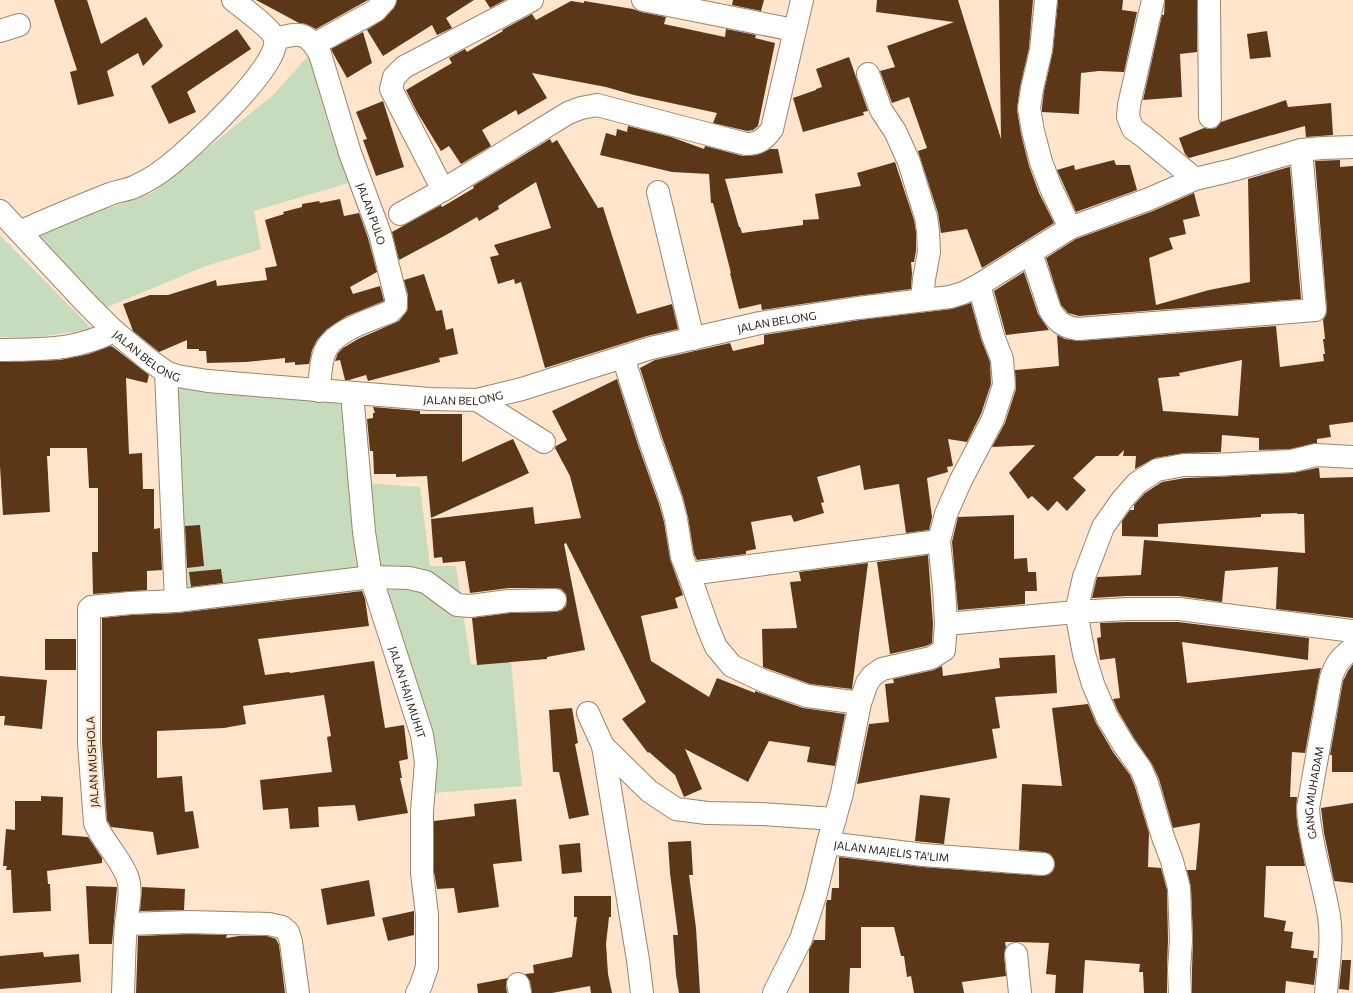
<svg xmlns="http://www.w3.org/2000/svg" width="1353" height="993" font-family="Commissioner,sans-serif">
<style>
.green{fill:#c7dcbd;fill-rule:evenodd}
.building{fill:#5b3717;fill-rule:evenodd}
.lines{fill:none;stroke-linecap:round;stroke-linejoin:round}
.minor-casing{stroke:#9a846d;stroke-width:24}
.minor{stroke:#fff;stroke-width:22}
.labels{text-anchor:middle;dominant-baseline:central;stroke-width:4;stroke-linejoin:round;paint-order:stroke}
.street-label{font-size:11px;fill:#251c13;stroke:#fee5cc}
</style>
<rect width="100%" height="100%" fill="#fee5cc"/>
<g class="green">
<polygon points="309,55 330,129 352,182 254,211 261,249 206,266 105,308 34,234 152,193 272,96"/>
<polygon points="0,235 92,329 32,338 0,337"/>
<path d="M166,372L177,376L208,381L352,393L364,532L371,577L176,601ZM200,525L203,566L178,568L174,528ZM221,569L223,592L192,595L189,572Z"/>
<polygon points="365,483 420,487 430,566 456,566 471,665 511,661 522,786 433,793 386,608"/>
</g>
<g class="building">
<polygon points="54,0 87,0 101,44 146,17 163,46 143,66 138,53 107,71 114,96 78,105 70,72 77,70"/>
<polygon points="256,0 368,0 316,29 306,24 299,23"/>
<polygon points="397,0 474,0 446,18 452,28 437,35 432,25 383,56 367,30 365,31 384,19 394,8"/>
<polygon points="485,0 505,0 490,8"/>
<polygon points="733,0 764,0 761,11 732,5"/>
<polygon points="877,0 958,0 1001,139 999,0 1033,0 1029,48 1020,87 1017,110 1021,134 1029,166 1039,193 1054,223 982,268 967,229 941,233 938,213 918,151 927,148 909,97 892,103 880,71 895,67 887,46 954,22 876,12"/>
<polygon points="1058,0 1123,0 1122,10 1137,12 1124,72 1099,71 1081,73 1079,114 1042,112 1042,108 1044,91 1053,51"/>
<polygon points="1165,0 1197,0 1197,52 1180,54 1182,97 1143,100 1162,15 1164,15"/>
<polygon points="571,1 584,3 584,1 633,9 641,12 666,17 664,24 706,33 725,37 726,29 756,35 755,38 775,43 758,126 753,130 747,131 713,123 717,113 634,95 606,87 532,73 547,98 518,115 516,110 482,130 491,146 461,164 449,146 441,151 417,112 406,90 452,63 449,58 465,49 467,52 503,31 502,30 532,14 536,20"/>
<polygon points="237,29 251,49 187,92 196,112 169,124 151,86"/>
<polygon points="1267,31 1271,57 1250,59 1247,34"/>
<polygon points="363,32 372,63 347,78 334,55 331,49"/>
<polygon points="849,57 868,111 863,112 864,115 803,132 793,98 816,90 816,89 822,87 816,69"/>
<polygon points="1286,100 1288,107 1331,103 1333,135 1306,137 1305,126 1189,158 1185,154 1179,138 1204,128 1210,129 1216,128 1221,122"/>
<polygon points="383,101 404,167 376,176 363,140 367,139 356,112"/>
<polygon points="628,126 671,137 704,149 705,146 743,156 757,155 770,149 778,149 783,173 725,179 739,227 740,227 742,233 803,225 803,220 819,219 815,194 861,186 857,173 895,162 914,220 916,232 916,251 914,262 911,262 912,273 911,289 856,296 762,310 761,304 739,309 730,273 731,273 713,203 711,203 709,174 672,172 600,155 606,133 616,136 617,129 627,132"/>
<polygon points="550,139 552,143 557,140 598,208 603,207 637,314 672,304 678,329 647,336 545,368 521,282 515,284 514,279 498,284 490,257 499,255 494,245 551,228 536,182 498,206 499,209 479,221 477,217 446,235 399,260 392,232 441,205 442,207 474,188 473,186"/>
<polygon points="1114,160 1116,165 1130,165 1137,190 1076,212 1057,170 1074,165 1075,170"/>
<path d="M1340,160V167L1353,166V422L1329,425L1331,437L1317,439V443L1290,449L1259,450V438L1222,435L1221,452L1184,453L1155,458L1135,469L1136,456H1123L1124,450L1118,456H1096L1073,478L1086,490L1067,511L1057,501L1048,511L1032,496L1028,499L1009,473L1035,445L992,447L1005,423L1016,389L1015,370L1059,366L1057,335L1065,339L1079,341L1276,326L1280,367L1324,361L1323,354H1325L1323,339H1325L1323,320L1326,315L1327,309L1315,161ZM1242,360L1238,416L1163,411L1158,378L1180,376L1179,373Z"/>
<polygon points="1289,167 1290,167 1301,299 1079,316 1068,313 1061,305 1046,258 1076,239 1153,211 1194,193 1200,216 1183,220 1186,234 1169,238 1173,249 1149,258 1156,305 1209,290 1250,282 1248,179"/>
<polygon points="340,199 344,216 359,213 368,238 377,272 350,287 353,294 380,286 384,301 347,316 327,329 317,340 312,350 309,364 295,365 295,362 285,363 285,358 246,362 207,363 206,351 199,351 199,349 187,349 187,340 159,352 133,331 123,304 150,295 168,295 216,280 217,286 267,280 265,268 277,266 265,220 284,214 283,212 302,207 302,204 319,201 320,203"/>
<polygon points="1024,272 1038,314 1049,330 1006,335 994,291"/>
<polygon points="424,274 436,311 442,310 446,330 453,328 458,354 439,358 440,362 368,381 366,375 349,380 345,380 340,360 335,361 338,353 343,348 358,339 399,321 407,311 408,306 408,295 404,280"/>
<polygon points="971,303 981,339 990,362 991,384 981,414 967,442 948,439 953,466 947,467 948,472 927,478 932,517 929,530 906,533 899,484 864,490 860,465 817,477 824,502 821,503 824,513 794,522 791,515 751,522 756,549 746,551 746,554 697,560 694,554 688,517 683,497 662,437 640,368 655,360 730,343 733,351 764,344 764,335 860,320 952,309"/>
<polygon points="110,346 113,347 149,375 147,383 126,378 129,454 142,453 143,489 154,489 154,529 160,528 162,570 147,571 147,590 93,594 92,552 98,552 98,488 89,488 87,448 50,448 50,456 47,456 50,512 3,515 0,466 0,362 60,360 89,354"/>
<polygon points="617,379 638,445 659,504 664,522 670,559 683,595 675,598 678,608 641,616 651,661 709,697 717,678 755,693 755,691 803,708 845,714 835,766 807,762 810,747 769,741 748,782 685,749 702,789 684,797 675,775 649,752 648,753 622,719 646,702 566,543 564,544 585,650 547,657 547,659 477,665 472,618 510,613 556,612 562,610 566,606 567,600 566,594 561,589 555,588 509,588 470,593 465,561 443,563 442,557 434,558 431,519 533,507 535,524 581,518 570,476 555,448 556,446 567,440 552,411"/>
<polygon points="373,407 420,411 420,414 462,414 462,462 513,439 529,473 431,518 427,476 396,477 396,474 374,474 373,451 370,451 367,419 373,418 373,413 375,413"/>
<polygon points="1317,468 1319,468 1320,478 1353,477 1353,618 1276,609 1278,567 1225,571 1222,602 1179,596 1127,596 1092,598 1097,577 1141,575 1144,540 1305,553 1304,514 1297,514 1297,513 1261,514 1261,517 1158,524 1158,537 1122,536 1122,521 1130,510 1134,510 1134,505 1145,493 1162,482 1185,478 1215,477 1293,473"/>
<polygon points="1014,515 1014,559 1027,558 1028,572 1036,572 1037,591 1025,591 1025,604 958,610 952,542 958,517"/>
<polygon points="200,525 204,566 187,568 185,526"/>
<polygon points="928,555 933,624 932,643 926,646 890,654 877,562"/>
<polygon points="868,563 852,689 810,684 763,667 762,629 797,628 790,582 801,581 799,572"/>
<polygon points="221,569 223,583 191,587 189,572"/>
<polygon points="362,591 365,599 369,626 258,639 265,675 289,672 290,673 374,661 385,728 404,725 408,759 399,761 402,778 400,778 408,813 358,821 355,805 318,807 319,827 290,829 288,808 263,810 260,780 332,772 327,737 331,736 324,695 243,706 246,724 224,728 157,731 157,778 182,776 185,812 193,811 199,848 157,855 153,832 111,827 107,820 102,743 102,618 131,615 178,613"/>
<polygon points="1127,622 1178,622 1309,638 1308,660 1182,642 1187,683 1321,668 1319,676 1305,753 1292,752 1290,797 1297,797 1296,809 1297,823 1305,866 1266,866 1264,917 1286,921 1284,931 1293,932 1291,948 1314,951 1313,958 1317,958 1314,985 1286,981 1285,993 1192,993 1192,969 1193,940 1191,888 1187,870 1196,870 1200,823 1173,828 1159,779 1152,764 1134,738 1118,711 1113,699 1120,698 1115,658 1100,660 1097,638 1101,637 1100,623"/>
<rect x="45" y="639" width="31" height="31"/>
<polygon points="1055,655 1057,693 995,697 1000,728 992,729 997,758 857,784 869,724 889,722 885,684 894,683 893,679 934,670 942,666 943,676 1000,668 999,658"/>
<polygon points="1353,664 1353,772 1332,772 1332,755 1330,755 1343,681 1348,671"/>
<polygon points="0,676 47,680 42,729 4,725 5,716 0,716"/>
<polygon points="1088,704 1096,723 1113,752 1130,775 1135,787 1149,833 1148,867 1161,868 1167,890 1168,940 1167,968 1167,993 1144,993 1143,972 1139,972 1140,964 1085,960 1083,993 1055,993 1056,975 1046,974 1049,943 1015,942 1005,942 1006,947 1004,955 1006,976 962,982 964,993 914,993 911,976 907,977 904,956 901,956 894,927 861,927 861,968 850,968 849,993 809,993 809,950 814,940 825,940 826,904 827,900 831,900 832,888 839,888 839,857 922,867 1042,876 1048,875 1053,871 1055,865 1054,859 1050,854 1044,852 1019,850 1022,784 1062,786 1052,708"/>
<polygon points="572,708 578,743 575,744 589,815 569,819 559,772 553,772 549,710"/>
<polygon points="920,795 950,798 944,844 915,841"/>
<polygon points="41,796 63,797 62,835 88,837 102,858 102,863 47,871 48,884 50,884 51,911 13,913 11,870 6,870 7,866 3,866 6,829 15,830 15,801 41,801"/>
<polygon points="516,799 522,861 493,864 499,907 458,913 454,888 437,889 434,872 434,821 475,816 474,804"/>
<polygon points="1353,803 1353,883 1334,881 1324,833 1321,808"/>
<polygon points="691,841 693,875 689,875 696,928 700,993 679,993 676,975 673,935 678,935 670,873 668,842"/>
<polygon points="580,843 582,872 562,874 559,845"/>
<polygon points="369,880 375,916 327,925 321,889"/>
<polygon points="86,886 117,887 112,944 89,944"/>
<polygon points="142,887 185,889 184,910 140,911"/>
<polygon points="574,896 611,896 611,917 609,917 606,944 608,974 612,993 591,993 590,986 552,993 532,993 530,981 525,974 534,973 533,965 572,957 577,917 574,917"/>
<polygon points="414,911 414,935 388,941 382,918"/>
<polygon points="189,934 227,935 226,938 239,936 267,936 276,939 279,945 285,993 136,993 138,936"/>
<polygon points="43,952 44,957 79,954 81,982 0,989 0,956"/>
<polygon points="1342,960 1351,960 1349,990 1339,989"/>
<polygon points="508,978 506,986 507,993 478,993 477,984"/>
</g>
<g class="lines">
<defs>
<g id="minor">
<polyline points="643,0 794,30"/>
<polyline points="1046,0 1041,50 1032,89 1029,108 1033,131 1041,162 1051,188 1070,228"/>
<polyline points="1153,0 1129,105 1128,117 1133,129 1143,136 1195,179"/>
<polyline points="1209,0 1210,117"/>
<polyline points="0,31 19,25"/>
<path id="s1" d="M275,39C299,33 306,30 320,54L350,153L380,234L396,298V306L390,312C370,320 331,331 324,354C320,365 320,379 319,391"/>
<polyline points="315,44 375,11 385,0"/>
<polyline points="868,74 881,110 895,131 909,162 926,217 928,231 929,252 924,279 923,290 924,300"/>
<polyline points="443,190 391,89 394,77 404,67 532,0"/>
<polyline points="658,192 693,339"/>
<path id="s2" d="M0,211L85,302L114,331L149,360L166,372L177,376L208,381L255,385L430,399L477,400L522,389L651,348L760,323L858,308L950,297L963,293L979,285L1070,228L1149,199L1195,179L1233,170L1301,150L1322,148L1353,147"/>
<path d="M400,214L443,190L568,113L581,108L597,105L746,144C759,144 765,139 772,129L802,0"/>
<path d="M20,232C50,218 80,206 110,194C118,191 128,190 136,186C147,181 158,174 167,167C188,151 282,65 275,39C273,30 242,7 233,0"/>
<path d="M1031,253L1050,310C1057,322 1064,327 1078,329L1315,310L1301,150"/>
<path d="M0,350C42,349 75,351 114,331"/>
<polyline points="623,357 650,441 671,500 676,519 682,557 689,574 708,628 716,647 732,666 764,681 807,696 860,703"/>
<polyline points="166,372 176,601"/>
<path id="s3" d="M352,393L364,532L371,577L422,735L426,762L422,811V873L427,915V967L421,985L417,993"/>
<polyline points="477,400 544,442"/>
<polyline points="689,574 939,541"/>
<polyline points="946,624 1076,612 1127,609 1179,609 1353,631"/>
<polyline points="588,713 603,746"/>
<path id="s4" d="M828,843L924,855L1043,864"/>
<polyline points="126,924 189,922 269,924 282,927 288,932 291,942 298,993"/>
<polyline points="1016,954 1020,993"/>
<polyline points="518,984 520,993"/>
<path d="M123,993C124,970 124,947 126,925C127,909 133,891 127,876C119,856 103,842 95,823L89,743V609L91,607L130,603L176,601L371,577L409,578L426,582L457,605L470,606L509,601L555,600"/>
<polyline points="642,993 638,960 603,746 649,791 676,809 707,813 761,814 835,819"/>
<polyline points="774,993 801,939 816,893 828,843 842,793 860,703 867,683 872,676 882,669 931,658 944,650 946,624 944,588 939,541 946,514 961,480 993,419 1004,385 1002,359 993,336 979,285"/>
<polyline points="1180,993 1179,969 1181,940 1179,888 1172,861 1163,837 1147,783 1141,769 1124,745 1107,717 1093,684 1084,654 1076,612 1084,577 1103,527 1122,500 1137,483 1157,470 1184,465 1214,465 1292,461 1316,455 1353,457"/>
<path id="s5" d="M1326,993C1328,968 1333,941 1329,916C1323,880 1310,845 1308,808L1331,678C1336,663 1340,658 1353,648"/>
</g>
</defs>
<use href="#minor" class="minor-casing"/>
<use href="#minor" class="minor"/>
</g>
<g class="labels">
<g class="street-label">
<text stroke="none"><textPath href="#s1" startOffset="222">JALAN PULO</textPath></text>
<text stroke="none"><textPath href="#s2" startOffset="855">JALAN BELONG</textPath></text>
<text stroke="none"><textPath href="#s2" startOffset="207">JALAN BELONG</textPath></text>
<text stroke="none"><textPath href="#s2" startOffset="531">JALAN BELONG</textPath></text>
<text stroke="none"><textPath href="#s3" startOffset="306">JALAN HAJI MUHIT</textPath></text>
<text transform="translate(92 762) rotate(-93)">JALAN MUSHOLA</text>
<text stroke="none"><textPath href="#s5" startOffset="203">GANG MUHADAM</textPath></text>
<text stroke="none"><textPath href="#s4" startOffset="64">JALAN MAJELIS TA'LIM</textPath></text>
</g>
</g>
</svg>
